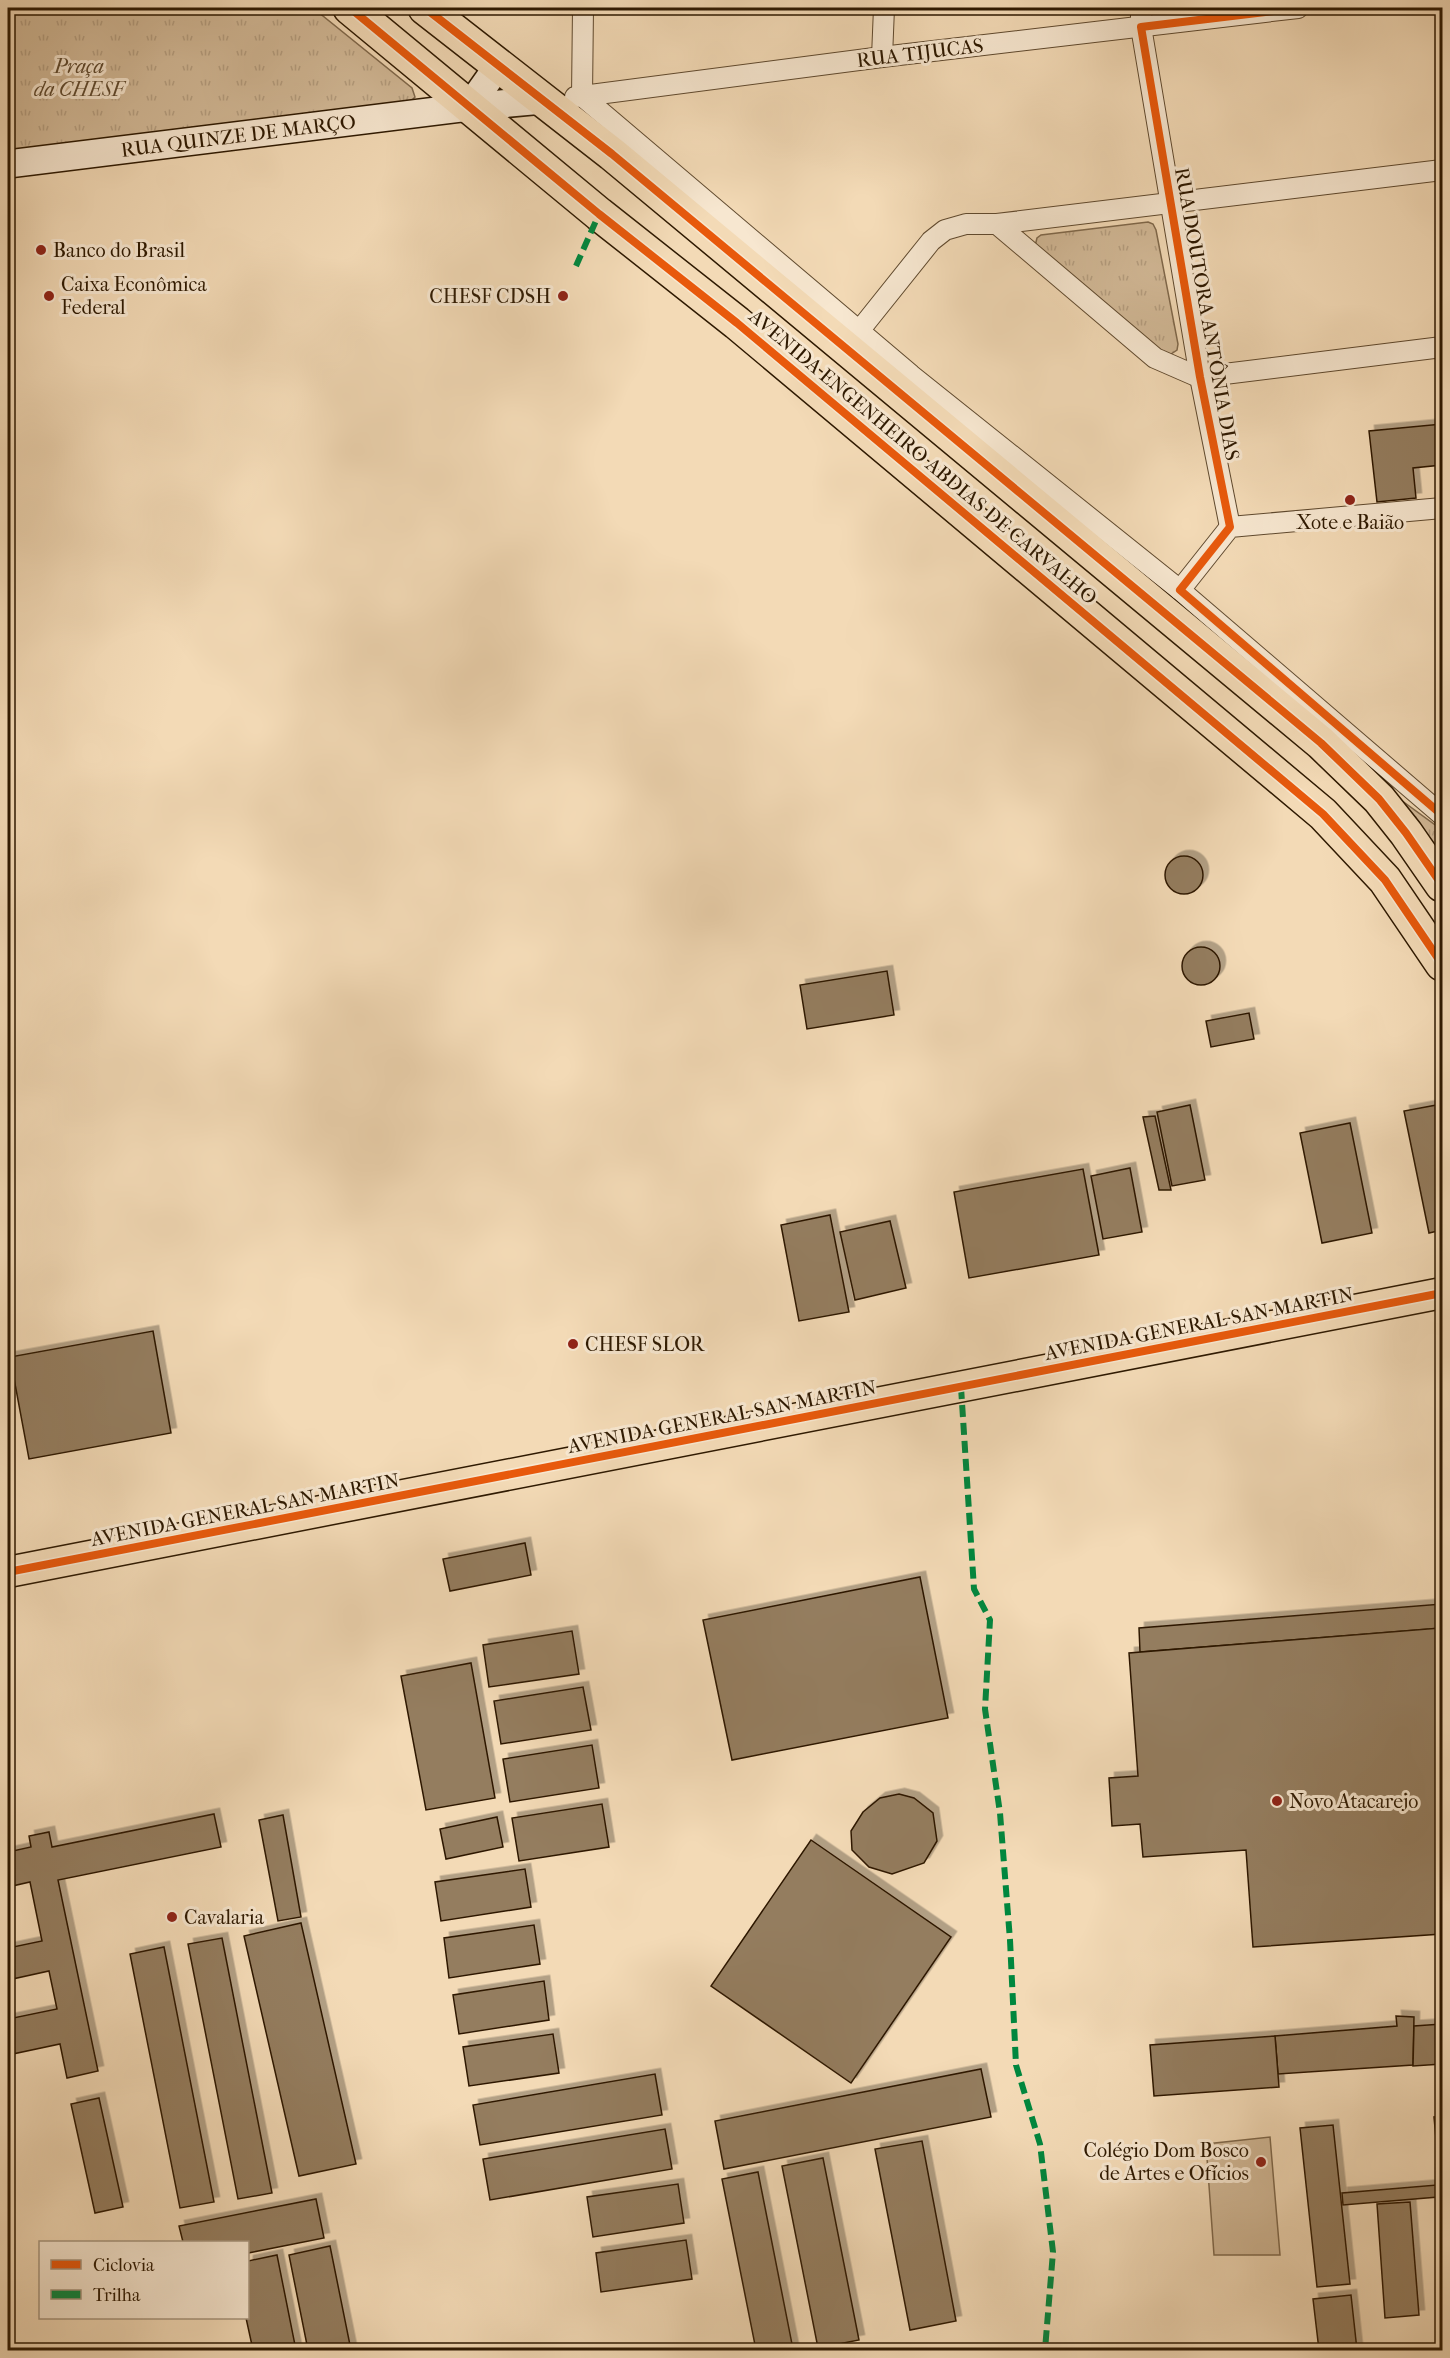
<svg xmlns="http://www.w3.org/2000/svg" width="1450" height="2358" font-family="'IM FELL French Canon',serif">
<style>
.park{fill:url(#park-tufts);stroke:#80694c;stroke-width:1.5}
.pitch{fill:#d2b997;stroke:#80694c;stroke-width:1.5}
.building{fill:#947d5f;stroke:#2e1901;stroke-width:1.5;filter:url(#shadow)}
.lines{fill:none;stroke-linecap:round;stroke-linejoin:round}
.street-casing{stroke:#5f492e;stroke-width:22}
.secondary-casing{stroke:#2e1901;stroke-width:30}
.primary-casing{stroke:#2e1901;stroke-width:33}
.highway-casing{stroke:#2e1901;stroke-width:36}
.street{stroke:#f7e7d0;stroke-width:20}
.secondary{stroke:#f7e7d0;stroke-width:27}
.primary{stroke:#f3dab6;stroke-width:30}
.highway{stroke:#f3dab6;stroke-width:33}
.quiet{stroke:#00873e;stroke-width:6;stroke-dasharray:12 6;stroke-linecap:butt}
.cycleway-casing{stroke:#f7e7d0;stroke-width:11}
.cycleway{stroke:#e8590c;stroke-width:8}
.poi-dot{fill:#8f2418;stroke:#f7e7d0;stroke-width:2}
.labels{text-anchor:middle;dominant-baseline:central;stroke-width:6;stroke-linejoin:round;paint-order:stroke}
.street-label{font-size:20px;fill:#2e1901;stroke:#f7e7d0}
.park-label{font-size:20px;font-style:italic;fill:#5f492e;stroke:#f7e7d0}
.poi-label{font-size:20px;fill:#2e1901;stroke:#f7e7d0;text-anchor:start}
</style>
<defs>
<pattern id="park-tufts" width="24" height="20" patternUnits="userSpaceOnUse" patternTransform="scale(1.5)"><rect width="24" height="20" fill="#d2b997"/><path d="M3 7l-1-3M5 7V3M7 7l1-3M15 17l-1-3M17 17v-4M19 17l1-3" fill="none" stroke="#b59e80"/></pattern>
<filter id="shadow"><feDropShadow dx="5.5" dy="-5.5" stdDeviation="0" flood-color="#0004"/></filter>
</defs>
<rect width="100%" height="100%" fill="#f3dab6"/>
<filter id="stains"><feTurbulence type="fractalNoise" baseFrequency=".00333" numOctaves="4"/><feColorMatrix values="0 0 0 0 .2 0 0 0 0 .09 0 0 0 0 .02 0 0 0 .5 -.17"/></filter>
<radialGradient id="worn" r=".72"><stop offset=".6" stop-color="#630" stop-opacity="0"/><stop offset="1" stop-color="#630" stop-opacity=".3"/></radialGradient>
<g class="park">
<polygon points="8,8 313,8 412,88 415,97 409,103 8,157"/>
<polygon points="1148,222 1153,224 1156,230 1178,344 1177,350 1171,354 1164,353 1038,250 1035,246 1037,238 1041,235"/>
<polygon points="1350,763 1442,830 1442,864"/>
</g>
<polygon class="pitch" points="1270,2137 1280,2255 1214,2255 1206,2144"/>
<g class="building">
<polygon points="1442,424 1442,465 1413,468 1416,498 1377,502 1369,431"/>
<circle cx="1184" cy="875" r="19"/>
<circle cx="1201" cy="966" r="19"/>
<polygon points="887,971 894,1015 807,1029 800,985"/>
<polygon points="1249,1013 1254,1039 1211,1047 1206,1021"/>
<polygon points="1442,1104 1442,1230 1429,1233 1404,1111"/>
<polygon points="1190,1105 1205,1180 1172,1186 1157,1112"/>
<polygon points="1155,1116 1171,1190 1159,1190 1143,1117"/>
<polygon points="1350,1123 1372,1233 1322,1243 1300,1133"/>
<polygon points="1130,1168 1142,1232 1103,1239 1091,1176"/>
<polygon points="1083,1169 1099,1255 969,1278 954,1192"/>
<polygon points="830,1215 849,1312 799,1321 781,1225"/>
<polygon points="890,1221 906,1288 855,1300 840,1232"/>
<polygon points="153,1331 171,1433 29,1459 10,1357"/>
<polygon points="525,1543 531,1575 450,1591 443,1559"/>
<polygon points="920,1577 948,1718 732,1760 703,1620"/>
<polygon points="1442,1604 1442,1628 1140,1652 1139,1628"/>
<polygon points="1440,1628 1442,1659 1442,1934 1253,1947 1246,1850 1143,1857 1140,1824 1112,1826 1109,1778 1138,1776 1129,1653"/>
<polygon points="572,1631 579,1674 489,1687 483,1645"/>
<polygon points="471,1663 495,1798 426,1810 401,1676"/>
<polygon points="583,1687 591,1730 501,1744 494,1701"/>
<polygon points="592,1745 599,1788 510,1802 503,1759"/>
<polygon points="899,1794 914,1798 933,1813 937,1841 924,1863 892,1874 869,1867 852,1850 851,1831 863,1812 880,1798"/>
<polygon points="602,1804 609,1847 519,1861 512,1818"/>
<polygon points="214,1814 221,1847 58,1880 98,2071 67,2078 60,2044 8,2055 8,2019 57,2009 49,1971 8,1980 8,1948 42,1941 30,1882 8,1887 8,1852 31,1847 29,1836 49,1832 52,1847"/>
<polygon points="283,1815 301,1917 278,1921 259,1820"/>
<polygon points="497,1817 503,1847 446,1859 440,1829"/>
<polygon points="811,1840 951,1937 851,2083 711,1986"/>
<polygon points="525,1869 531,1907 441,1921 435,1882"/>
<polygon points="301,1923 356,2164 299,2176 244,1936"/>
<polygon points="534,1925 540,1964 449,1978 444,1938"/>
<polygon points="222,1938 272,2193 238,2199 188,1944"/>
<polygon points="164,1947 214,2202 180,2208 130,1954"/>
<polygon points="544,1981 549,2020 459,2034 453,1995"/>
<polygon points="1396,2016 1414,2017 1413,2065 1278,2074 1275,2036 1397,2026"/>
<polygon points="1442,2024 1442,2064 1413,2066 1414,2026"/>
<polygon points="553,2034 559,2073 469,2086 463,2047"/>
<polygon points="1275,2036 1279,2087 1154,2096 1150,2045"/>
<polygon points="981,2069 991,2117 724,2169 715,2121"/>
<polygon points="655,2074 662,2115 480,2145 473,2105"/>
<polygon points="99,2098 123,2207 95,2213 71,2104"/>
<polygon points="1442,2116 1442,2204 1434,2117"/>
<polygon points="1333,2125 1350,2284 1317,2287 1300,2128"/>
<polygon points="665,2129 672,2169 490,2200 483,2159"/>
<polygon points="922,2141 956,2321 910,2330 875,2149"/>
<polygon points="823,2158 859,2340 818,2348 782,2166"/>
<polygon points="758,2172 793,2349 784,2350 756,2350 722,2179"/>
<polygon points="678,2184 684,2223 593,2237 587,2197"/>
<polygon points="1437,2185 1438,2197 1343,2205 1342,2193"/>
<polygon points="316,2199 324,2238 248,2253 248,2242 183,2242 179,2226"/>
<polygon points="1410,2202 1419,2315 1385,2318 1377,2204"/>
<polygon points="686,2240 692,2279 601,2292 596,2253"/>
<polygon points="330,2246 351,2350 308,2350 289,2255"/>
<polygon points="277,2255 296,2350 253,2350 246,2318 248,2261"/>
<polygon points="1351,2295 1357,2350 1319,2350 1313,2299"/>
</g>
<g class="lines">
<defs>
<g id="street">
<polyline points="583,8 582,96 911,375 1180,590 1442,815"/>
<polyline points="1141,8 1141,27 1200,377 1230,527"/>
<polyline points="882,57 884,8"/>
<polyline points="575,97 882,57 1298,8"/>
<polyline points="997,224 1155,358 1194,375 1200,377 1442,347"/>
<polyline points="859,331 931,241 945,230 966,224 997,224 1442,170"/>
<polyline points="1180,590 1230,527 1442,508"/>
</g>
<g id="secondary">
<polyline points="469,107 498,66"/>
<path id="s1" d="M8,164L469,107L543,100"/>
</g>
<polyline id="primary" points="8,1572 1442,1293"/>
<g id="highway">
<polyline points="350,8 599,214 737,323 1323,814 1385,880 1442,964"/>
<polyline points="425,8 612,154 1321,743 1379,799 1406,833 1442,885"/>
</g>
</defs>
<use href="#street" class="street-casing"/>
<use href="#secondary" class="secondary-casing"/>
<use href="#primary" class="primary-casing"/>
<use href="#highway" class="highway-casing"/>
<use href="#street" class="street"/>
<use href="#secondary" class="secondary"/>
<use href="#primary" class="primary"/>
<use href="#highway" class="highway"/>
<g class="quiet">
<polyline points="576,266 599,214"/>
<polyline points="961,1387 974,1589 990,1620 985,1709 1000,1813 1010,1940 1016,2065 1040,2144 1053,2252 1045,2350"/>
</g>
<defs>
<g id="cycleway">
<polyline points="350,8 599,214 737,323 1323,814 1385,880 1442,964"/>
<polyline points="425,8 612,154 1321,743 1379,799 1406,833 1442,885"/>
<polyline points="1298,8 1141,27 1200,377 1230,527 1180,590 1442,815"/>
<polyline points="8,1572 1442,1293"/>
</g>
</defs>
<use href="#cycleway" class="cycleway-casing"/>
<use href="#cycleway" class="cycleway"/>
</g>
<g class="poi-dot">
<circle cx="41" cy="250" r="6"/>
<circle cx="49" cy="296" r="6"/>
<circle cx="563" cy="296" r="6"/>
<circle cx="1350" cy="500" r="6"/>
<circle cx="573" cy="1344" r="6"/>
<circle cx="1277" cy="1801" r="6"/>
<circle cx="172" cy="1917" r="6"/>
<circle cx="1261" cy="2162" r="6"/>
</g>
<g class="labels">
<g class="street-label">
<text transform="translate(920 53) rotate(-7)">RUA TIJUCAS</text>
<text stroke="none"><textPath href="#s1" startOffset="232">RUA QUINZE DE MARÇO</textPath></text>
<text transform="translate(1207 314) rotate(80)">RUA DOUTORA ANTÔNIA DIAS</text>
<text transform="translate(923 457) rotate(40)">AVENIDA ENGENHEIRO ABDIAS DE CARVALHO</text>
<text transform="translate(1199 1324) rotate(-11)">AVENIDA GENERAL SAN MARTIN</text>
<text transform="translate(722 1417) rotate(-11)">AVENIDA GENERAL SAN MARTIN</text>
<text transform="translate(245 1510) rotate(-11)">AVENIDA GENERAL SAN MARTIN</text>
</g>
<g class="park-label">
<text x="79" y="66">Praça<tspan x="79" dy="23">da CHESF</tspan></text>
</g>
<g class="poi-label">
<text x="53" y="250">Banco do Brasil</text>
<text x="61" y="284">Caixa Econômica<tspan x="61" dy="23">Federal</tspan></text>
<text x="551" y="296" text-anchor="end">CHESF CDSH</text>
<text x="1350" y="522" text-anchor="middle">Xote e Baião</text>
<text x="585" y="1344">CHESF SLOR</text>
<text x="1289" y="1801">Novo Atacarejo</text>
<text x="184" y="1917">Cavalaria</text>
<text x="1249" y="2150" text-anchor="end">Colégio Dom Bosco<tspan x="1249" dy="23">de Artes e Ofícios</tspan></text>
</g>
</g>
<rect width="1450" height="2358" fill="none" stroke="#f3dab6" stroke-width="30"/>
<rect x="9" y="9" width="1432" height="2340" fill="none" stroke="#2e1901" stroke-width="3"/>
<rect x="15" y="15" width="1420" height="2328" fill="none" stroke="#2e1901" stroke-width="1.5"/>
<rect x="39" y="2241" width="210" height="78" fill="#f7e7d0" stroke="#a7957d" stroke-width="1.5"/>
<rect x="51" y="2260" width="30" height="9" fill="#e8590c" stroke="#a7957d" stroke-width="1.5"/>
<text x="93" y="2271" font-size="18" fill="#2e1901">Ciclovia</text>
<rect x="51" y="2290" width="30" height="9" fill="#00873e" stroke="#a7957d" stroke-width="1.5"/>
<text x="93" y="2301" font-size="18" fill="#2e1901">Trilha</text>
<rect width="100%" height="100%" filter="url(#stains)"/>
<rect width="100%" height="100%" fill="url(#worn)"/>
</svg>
